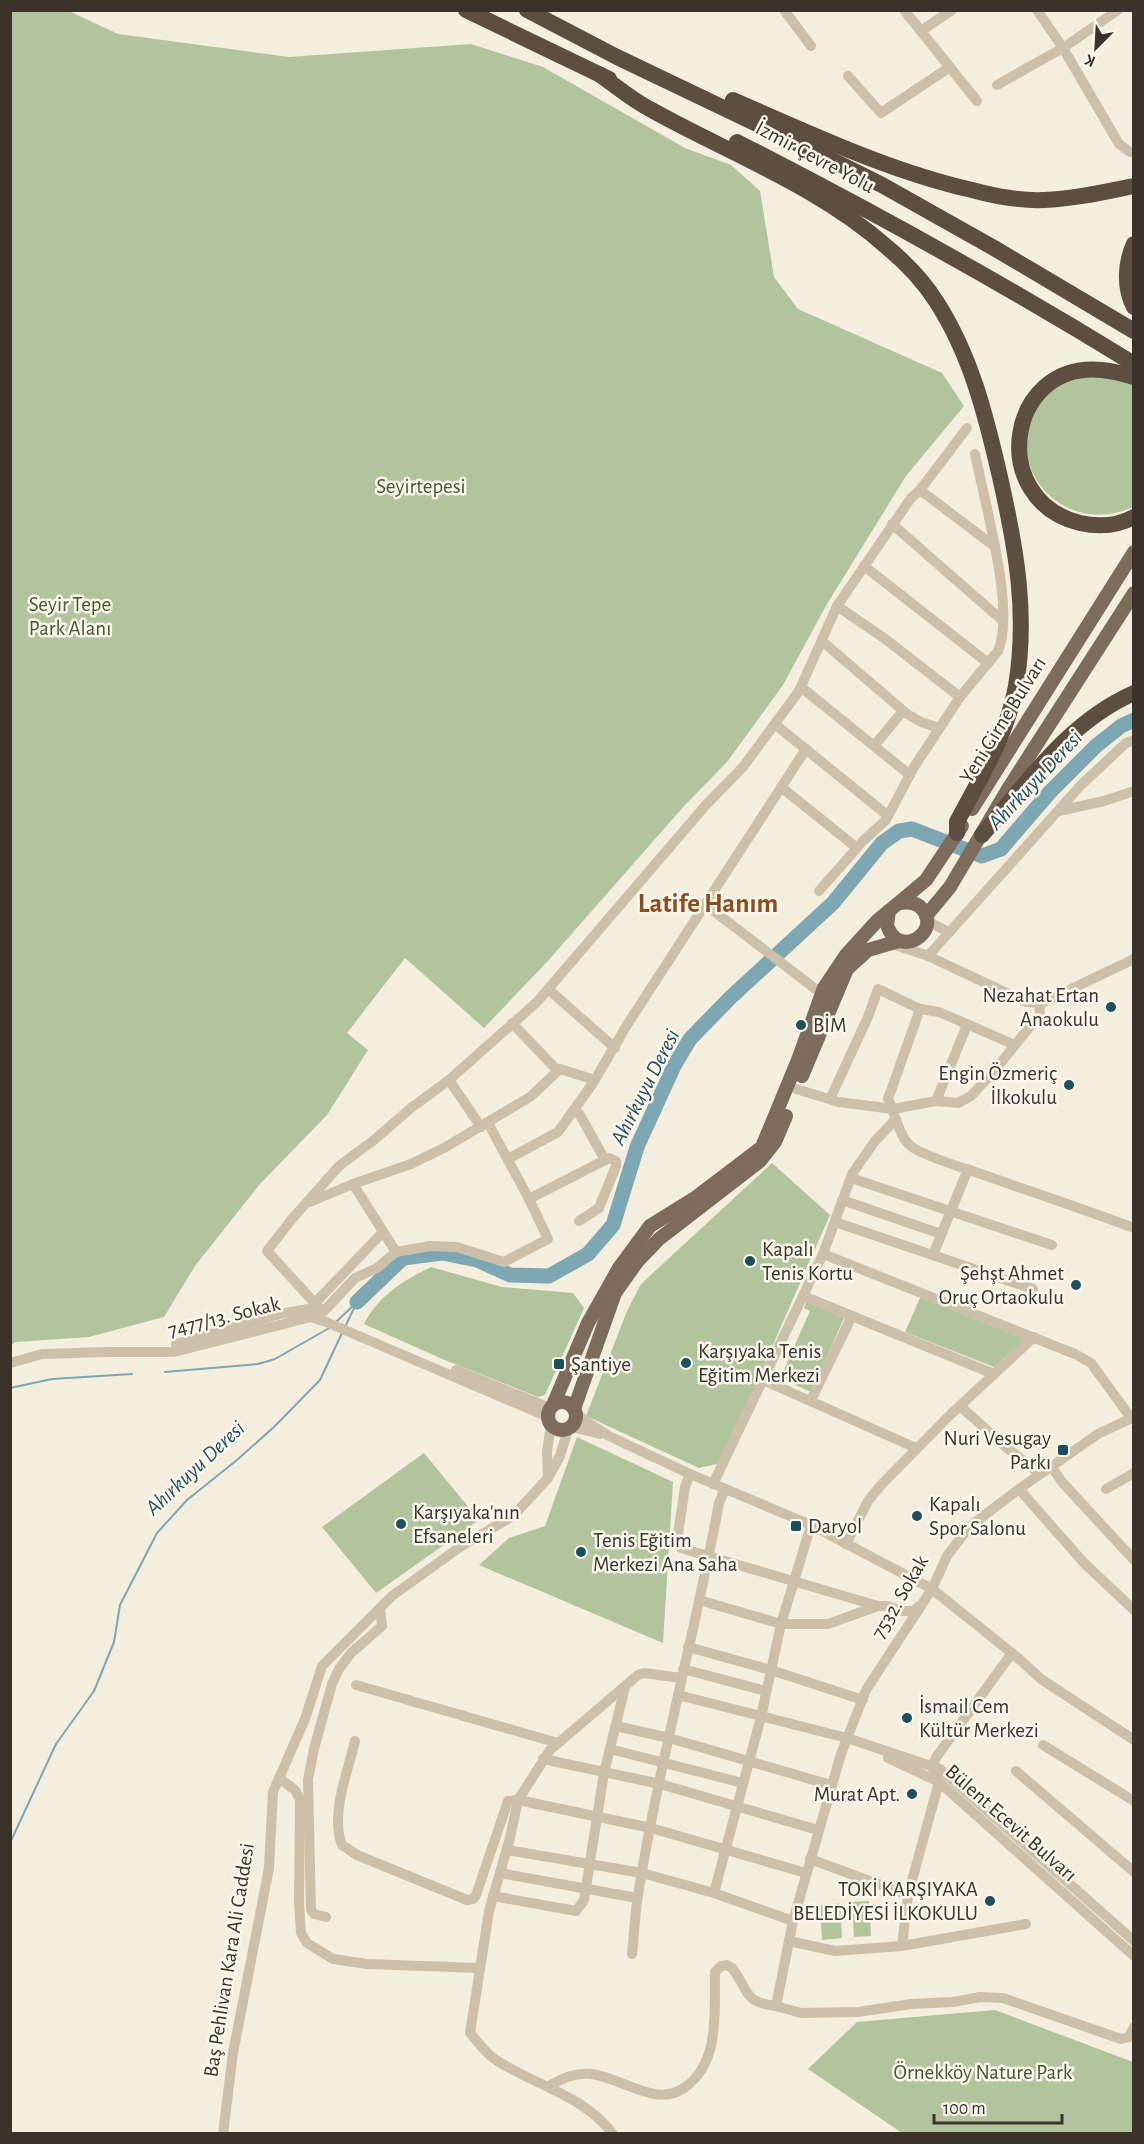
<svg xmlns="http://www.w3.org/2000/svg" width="1144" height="2144" font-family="'Alegreya Sans',sans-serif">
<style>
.green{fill:#b1c49e}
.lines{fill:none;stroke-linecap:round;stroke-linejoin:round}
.stream{stroke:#7da7b3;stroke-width:2}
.river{stroke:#7da7b3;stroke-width:15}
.minor{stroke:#cdc0aa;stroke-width:10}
.major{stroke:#7d6c5b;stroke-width:14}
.highway{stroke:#5c4e41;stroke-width:16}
.poi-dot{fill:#1d4f5e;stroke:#fbf7ec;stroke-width:2}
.labels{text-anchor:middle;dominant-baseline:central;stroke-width:5;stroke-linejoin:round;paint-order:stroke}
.street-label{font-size:21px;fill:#3b322a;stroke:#fbf7ec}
.park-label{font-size:21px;fill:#415a2c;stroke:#fbf7ec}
.poi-label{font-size:21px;fill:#3b322a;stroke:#fbf7ec;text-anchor:start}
.water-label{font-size:22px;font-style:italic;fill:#1d4f5e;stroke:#fbf7ec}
.district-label{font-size:27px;font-weight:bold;fill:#8d4c1f;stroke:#fbf7ec}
</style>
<rect width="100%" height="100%" fill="#f4eedf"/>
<g class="green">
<polygon points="11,10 69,11 118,34 289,57 471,44 543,67 685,148 731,165 760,191 774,277 798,309 942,373 964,406 906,476 827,604 783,685 727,762 685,805 546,963 484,1028 405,958 347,1033 368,1050 327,1115 260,1184 195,1266 164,1317 89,1337 16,1342 11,1345"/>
<path d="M1071,376L1121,378L1133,386V507C1075,535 1008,483 1032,419C1034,414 1035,406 1038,402C1046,392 1061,384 1071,376Z"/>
<polygon points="772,1163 830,1215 721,1463 699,1468 586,1416 627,1311 641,1284"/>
<path d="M431,1267L502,1287L573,1293L584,1308L545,1395L538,1397L440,1358L364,1324C378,1296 404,1280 431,1267Z"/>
<polygon points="921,1296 1027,1338 994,1367 905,1332"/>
<polygon points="807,1301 844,1318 811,1392 775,1376 776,1372 782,1374 810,1311 804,1308"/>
<polygon points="577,1437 673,1482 663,1643 479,1565 509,1538 545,1526"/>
<polygon points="424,1453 479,1520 376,1593 322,1527"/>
<polygon points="869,1901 871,1936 854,1937 852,1902"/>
<polygon points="840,1903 842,1938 822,1940 820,1905"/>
<polygon points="995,2010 1133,2062 1133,2133 902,2133 808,2069 857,2022"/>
</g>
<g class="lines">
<g class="stream">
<polyline points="335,1323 355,1304"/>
<polyline points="346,1325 357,1302"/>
<polyline points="165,1372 258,1364 275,1359 331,1327"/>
<polyline points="10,1388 52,1379 132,1374"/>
<polyline points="10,1843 56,1744 94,1691 114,1642 120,1605 157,1533 187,1500 237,1460 275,1426 320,1380 342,1333"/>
</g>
<polyline class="river" points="357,1302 403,1258 442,1253 477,1260 510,1275 549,1276 588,1254 613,1225 637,1147 674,1066 690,1039 731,997 833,903 882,843 899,831 912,829 982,856 1001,849 1050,792 1096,746 1121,726 1134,720"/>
<g class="minor">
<polyline points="784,10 811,46"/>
<polyline points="904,10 977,101"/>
<polyline points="1037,10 1063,48 1119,144 1130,152 1134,152"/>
<polyline points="921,31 952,10"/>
<polyline points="848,76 881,113 950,67"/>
<polyline points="997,85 1063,48 1118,10"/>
<polyline points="920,490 994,546"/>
<polyline points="892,524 1003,621"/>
<polyline points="864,566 988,663"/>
<polyline points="837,606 884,638 960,697"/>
<polyline points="822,641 907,714 921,722 939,728"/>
<polyline points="801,687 910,775"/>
<polyline points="776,725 887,815"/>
<polyline points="874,746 903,711"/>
<polyline points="781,787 857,848"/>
<polyline points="1059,811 1104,801 1134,791"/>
<path d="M819,891L863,841L886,820L914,767L960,697L998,651C1016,610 984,501 975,454"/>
<polyline points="706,905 822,994"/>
<polyline points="927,921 949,932"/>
<polyline points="895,945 928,956 1026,1002 1042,1003 1134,959"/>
<polyline points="928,956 1081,785 1126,743 1134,740"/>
<polyline points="548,989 615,1048"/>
<path d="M920,1009L888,1099C895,1112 899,1138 912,1147C926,1157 964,1168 981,1174C1032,1192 1083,1209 1134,1228"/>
<polyline points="512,1023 557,1070"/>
<polyline points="449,1080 481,1127"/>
<polyline points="796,1089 839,1102 893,1109 936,1101 958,1103 971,1096 995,1070 1040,1014 1039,1003"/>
<polyline points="830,1099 868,1017 878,989 920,1009 939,1012 1015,1045"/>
<polyline points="936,1101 967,1025"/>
<polyline points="575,1110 580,1115 605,1160"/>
<polyline points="508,1159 558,1132 593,1083 627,1025 806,749"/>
<polyline points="851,1178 1052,1245"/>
<polyline points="353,1184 396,1252 377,1268 355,1278 323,1312 267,1251 292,1219 339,1166 374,1140 411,1108 449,1080 537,1002 705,806 743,767 799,691 837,606 911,498 920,490 967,428"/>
<polyline points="529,1199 609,1158 616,1161 616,1166 599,1208 579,1221"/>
<polyline points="842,1200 941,1234"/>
<polyline points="310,1202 353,1184 411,1164 444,1148 530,1097 560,1069 595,1080"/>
<polyline points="835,1222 1033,1289"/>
<polyline points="396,1252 430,1246 457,1247 504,1262 548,1239 529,1199 488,1123"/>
<polyline points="823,1254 1075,1354 1091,1363 1131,1418"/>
<polyline points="933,1255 968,1169"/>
<polyline points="803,1296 994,1374"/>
<polyline points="314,1304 383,1232"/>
<polyline points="176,1344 280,1314 308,1309 320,1312"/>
<polyline points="10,1363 42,1354 107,1352 174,1352 311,1317 326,1322 548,1417"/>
<polyline points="456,1370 550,1408"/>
<polyline points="763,1380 916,1448"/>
<polyline points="811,1400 852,1316"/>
<polyline points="960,1406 1006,1447 1040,1474"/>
<polyline points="576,1413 587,1422 609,1436 690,1474 811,1525 932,1589 1017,1657 1041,1679 1134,1740"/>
<polyline points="1134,1417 1098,1434 1019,1489 969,1527 947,1556 932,1589 866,1690 841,1754 793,1921 776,2006 801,2013 858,2012 911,2004 953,2002 980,1997 1003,1998 1121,2039 1129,2037 1134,2027"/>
<polyline points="572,1427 600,1434"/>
<polyline points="1051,1466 1062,1482 1134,1560"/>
<polyline points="690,1474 685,1487 677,1541 681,1548 878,1606"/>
<polyline points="548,1478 547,1452 551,1425"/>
<polyline points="713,1484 823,1254 852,1174 875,1141 895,1120"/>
<polyline points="1019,1489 1084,1563 1134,1610"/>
<polyline points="1106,1489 1134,1473"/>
<polyline points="846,1544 868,1501 881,1485 950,1415 1034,1337"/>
<polyline points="699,1600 781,1624 828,1624 878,1606 887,1606 903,1611 913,1611 919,1606"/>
<polyline points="688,1647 771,1670 863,1700"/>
<polyline points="683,1669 766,1691"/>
<polyline points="356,1685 558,1743"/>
<polyline points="678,1695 847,1738 940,1769 1134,1941"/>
<polyline points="616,1726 669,1738 831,1785"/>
<path d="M355,1741C348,1771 330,1815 342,1845L357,1855L467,1900L473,1899L476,1895L508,1801L518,1800L651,1828L806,1873"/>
<polyline points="1043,1745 1134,1801"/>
<polyline points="610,1749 743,1783"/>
<polyline points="888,1758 939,1782 1134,1956"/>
<polyline points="543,1759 660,1784 818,1830"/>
<polyline points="1016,1771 1134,1872"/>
<polyline points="279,1778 295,1790 300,1800 299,1903 301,1933 307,1943 333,1959 367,1964 479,1968"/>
<polyline points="507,1850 642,1873 714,1893 793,1921"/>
<polyline points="810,1859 908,1895"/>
<polyline points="500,1873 637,1898"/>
<polyline points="714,1893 761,1717 781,1624 811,1525"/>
<polyline points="493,1896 576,1911 584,1900 604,1773 625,1687"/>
<polyline points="326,1917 314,1914 311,1910 308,1780 314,1749 332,1684 339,1669 351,1653 382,1626 380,1608"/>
<polyline points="789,1941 835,1951 902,1946 1026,1924"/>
<polyline points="902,1946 908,1895 939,1782 932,1766 937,1756 1012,1653"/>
<path d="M632,1954C634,1935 635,1914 638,1895C659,1763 695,1634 719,1503L725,1489"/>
<path d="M549,2086C593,2058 612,2085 654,2094C664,2096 675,2094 684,2088C721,2063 714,2011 715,1972L721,1966L727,1965L732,1968C750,1992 743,2002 776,2006"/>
<polyline points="223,2134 233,2053 269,1868 273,1792 305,1719 322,1666 392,1596 460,1547 513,1516 548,1478 560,1456 568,1430"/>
<path d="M613,2134C582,2094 536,2086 496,2060C486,2054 478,2042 470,2033L489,1911L510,1838L518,1800L550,1750L638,1675L644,1673L681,1678"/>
</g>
<g class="major">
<polyline points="972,809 1134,552"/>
<path d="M900,903C909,902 917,902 923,910C941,933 898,960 887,925L889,911L926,880L962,826"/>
<polyline points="926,916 950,887 1008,789 1134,593"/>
<polyline points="802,1076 847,969 868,950 899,941"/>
<circle cx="562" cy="1416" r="14"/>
<polyline points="553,1405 588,1323 619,1268 650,1226 695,1198 762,1147 798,1060 824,988 846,955 877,921 889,911"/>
<polyline points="574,1409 615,1293 637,1262 659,1239 760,1161 775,1142 786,1116"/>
</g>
<g class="highway">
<polyline points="466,10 609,79"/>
<polyline points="527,10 617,57 834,161 882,185 994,248 1134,331"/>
<path d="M600,75C616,86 631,99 648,108C728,153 819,186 888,248C906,263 924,282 936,301C971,355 986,416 1000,477C1016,548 1028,613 1016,686C1007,736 980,778 957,822V833"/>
<path d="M733,100C811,134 889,171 972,190C994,196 1020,201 1044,200C1074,199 1104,192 1134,186"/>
<path d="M737,142C872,211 1004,284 1134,364"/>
<path d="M1134,244C1125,263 1124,289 1134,307"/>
<path d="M1134,377C1124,374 1112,371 1102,370C1007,360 986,500 1080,523C1098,527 1117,526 1134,517"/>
<path d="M982,835C1027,783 1068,722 1134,693"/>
</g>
</g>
<g class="poi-dot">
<circle cx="1111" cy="1007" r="6"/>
<circle cx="801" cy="1025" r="6"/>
<circle cx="1069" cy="1085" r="6"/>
<circle cx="750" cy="1261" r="6"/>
<circle cx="1076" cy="1285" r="6"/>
<circle cx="686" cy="1363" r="6"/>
<rect x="553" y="1358" width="12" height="12" rx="3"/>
<rect x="1057" y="1444" width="12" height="12" rx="3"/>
<circle cx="917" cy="1516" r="6"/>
<circle cx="401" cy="1524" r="6"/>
<rect x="790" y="1520" width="12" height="12" rx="3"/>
<circle cx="581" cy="1552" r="6"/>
<circle cx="907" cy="1718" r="6"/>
<circle cx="912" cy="1794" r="6"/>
<circle cx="990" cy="1901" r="6"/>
</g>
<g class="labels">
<g class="street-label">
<text transform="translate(815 157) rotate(28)">İzmir Çevre Yolu</text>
<text transform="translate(1003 720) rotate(-58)">Yeni Girne Bulvarı</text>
<text transform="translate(224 1317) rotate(-14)">7477/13. Sokak</text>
<text transform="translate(900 1597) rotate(-60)">7532. Sokak</text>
<text transform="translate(1011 1823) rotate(41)">Bülent Ecevit Bulvarı</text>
<text transform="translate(229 1960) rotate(-81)">Baş Pehlivan Kara Ali Caddesi</text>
</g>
<g class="park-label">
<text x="421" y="486">Seyirtepesi</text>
<text x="70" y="604">Seyir Tepe<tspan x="70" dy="24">Park Alanı</tspan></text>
<text x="983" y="2072">Örnekköy Nature Park</text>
</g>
<g class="poi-label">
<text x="1099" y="995" text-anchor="end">Nezahat Ertan<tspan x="1099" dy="24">Anaokulu</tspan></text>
<text x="813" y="1025">BİM</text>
<text x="1057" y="1073" text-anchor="end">Engin Özmeriç<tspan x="1057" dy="24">İlkokulu</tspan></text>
<text x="762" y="1249">Kapalı<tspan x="762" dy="24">Tenis Kortu</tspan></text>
<text x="1064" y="1273" text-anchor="end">Şehşt Ahmet<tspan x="1064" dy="24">Oruç Ortaokulu</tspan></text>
<text x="698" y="1351">Karşıyaka Tenis<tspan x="698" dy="24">Eğitim Merkezi</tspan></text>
<text x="571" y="1364">Şantiye</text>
<text x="1051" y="1438" text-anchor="end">Nuri Vesugay<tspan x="1051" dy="24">Parkı</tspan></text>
<text x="929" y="1504">Kapalı<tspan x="929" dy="24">Spor Salonu</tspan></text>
<text x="413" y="1512">Karşıyaka'nın<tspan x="413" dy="24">Efsaneleri</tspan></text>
<text x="808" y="1526">Daryol</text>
<text x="593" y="1540">Tenis Eğitim<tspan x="593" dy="24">Merkezi Ana Saha</tspan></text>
<text x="919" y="1706">İsmail Cem<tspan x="919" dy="24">Kültür Merkezi</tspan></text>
<text x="900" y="1794" text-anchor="end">Murat Apt.</text>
<text x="978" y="1889" text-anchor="end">TOKİ KARŞIYAKA<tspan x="978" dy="24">BELEDİYESİ İLKOKULU</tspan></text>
</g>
<g class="water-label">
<text transform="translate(1035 780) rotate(-47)">Ahırkuyu Deresi</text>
<text transform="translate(645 1087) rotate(-63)">Ahırkuyu Deresi</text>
<text transform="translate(195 1468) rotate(-43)">Ahırkuyu Deresi</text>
</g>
<g class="district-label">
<text x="708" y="903">Latife Hanım</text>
</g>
</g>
<rect width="1144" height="2144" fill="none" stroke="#3b322a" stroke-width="24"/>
<g transform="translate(1096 48) rotate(204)" stroke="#fbf7ec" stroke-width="4.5" paint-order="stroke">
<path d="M0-4.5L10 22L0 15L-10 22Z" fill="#3b322a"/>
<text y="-9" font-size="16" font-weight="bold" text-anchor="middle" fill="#3b322a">K</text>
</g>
<path d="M934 2114v9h128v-9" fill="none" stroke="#3b322a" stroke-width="3"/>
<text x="943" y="2114" font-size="18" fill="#3b322a" stroke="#fbf7ec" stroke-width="4.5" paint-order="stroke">100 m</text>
</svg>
